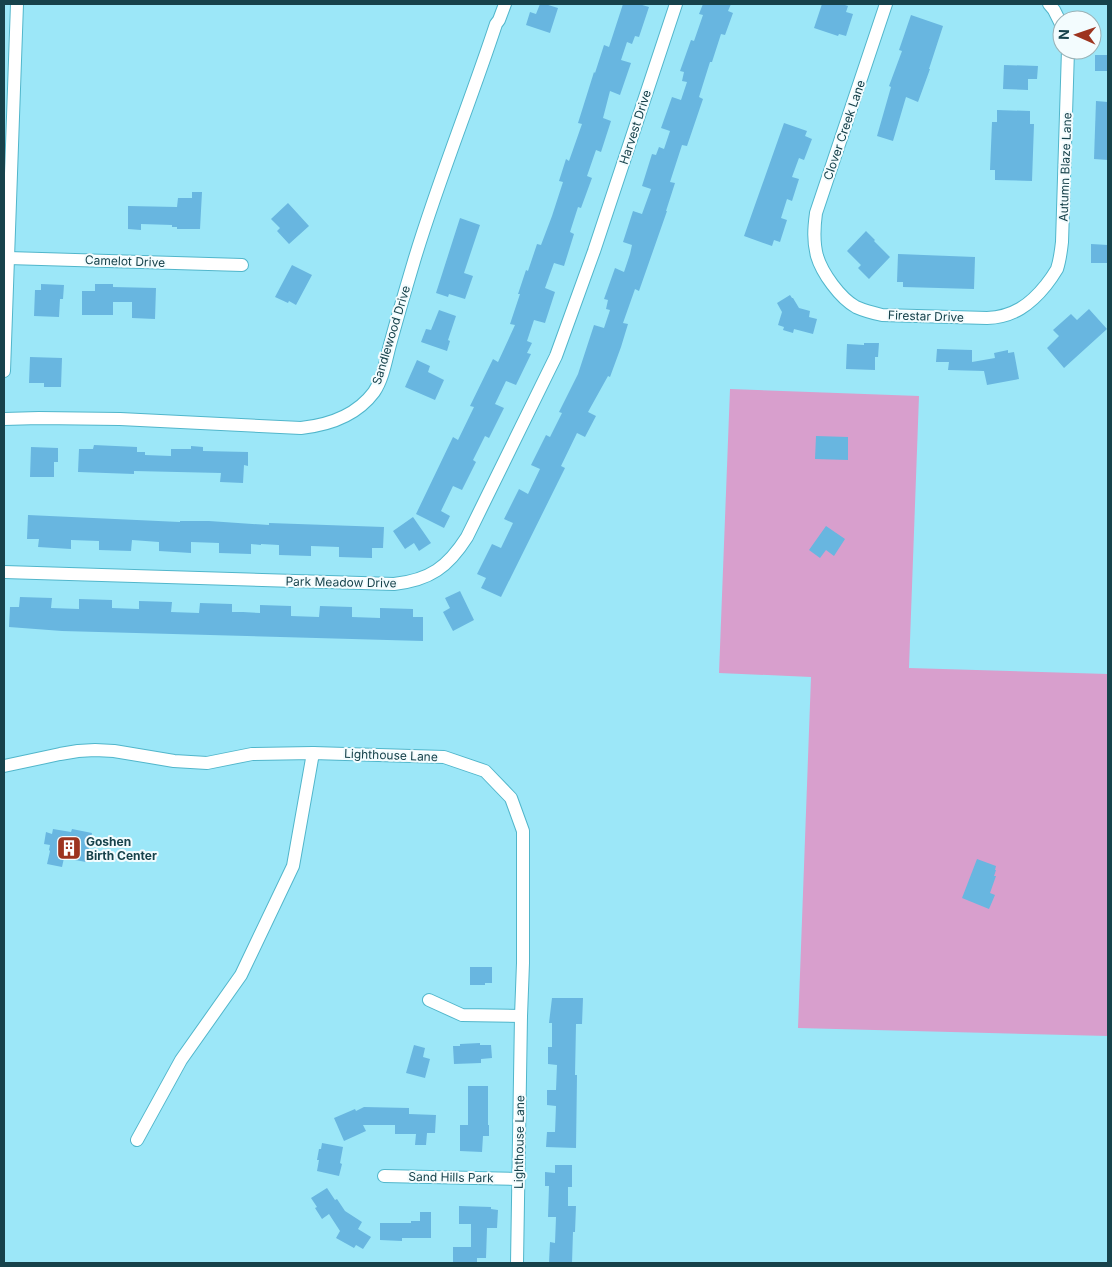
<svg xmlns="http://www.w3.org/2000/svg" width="1112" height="1267" font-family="Inter,sans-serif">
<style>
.green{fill:#d89fcd}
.building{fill:#68b6e0}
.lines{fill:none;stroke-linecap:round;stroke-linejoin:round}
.minor-casing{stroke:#51b6cb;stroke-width:14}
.minor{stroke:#fff;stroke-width:12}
.labels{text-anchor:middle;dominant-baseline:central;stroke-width:4;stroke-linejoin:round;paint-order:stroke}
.street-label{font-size:12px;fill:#17424b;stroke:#f3fcfe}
.poi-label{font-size:12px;font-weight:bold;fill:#17424b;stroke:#f3fcfe;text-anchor:start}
</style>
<rect width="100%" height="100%" fill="#9ce7f8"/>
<polygon class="green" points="730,389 919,396 909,668 1108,674 1108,1036 798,1028 811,677 719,673"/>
<g class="building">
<polygon points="540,4 545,4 558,8 550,33 526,25 530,12 536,14"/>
<polygon points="623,4 639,4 649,7 639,37 635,36 632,44 627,42 621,60 631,63 620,95 610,91 603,118 611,121 601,152 596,150 587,176 592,178 581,208 578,207 570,232 574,234 564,266 554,263 545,288 555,292 545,323 534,320 527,341 532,343 527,353 531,354 516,385 506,381 495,404 504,408 489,438 485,436 473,460 476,462 462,490 453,486 441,511 450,516 444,528 416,514 453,437 458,440 474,407 470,406 493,359 498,362 515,325 510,324 520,294 518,294 526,270 528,271 537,244 541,245 552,216 563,182 559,181 566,159 569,161 582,124 578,123 594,72 595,73 604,45 609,47"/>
<polygon points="703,4 731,4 728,11 733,13 725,35 721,34 712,62 710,62 699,97 703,99 687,146 682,145 670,182 675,183 666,211 667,211 639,291 635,289 623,323 628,324 621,347 610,377 608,376 588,412 596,416 585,437 577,433 561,466 565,468 501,597 481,588 486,578 477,574 492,544 501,548 513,523 504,519 519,489 528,494 540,469 531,465 546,435 550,437 562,413 559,412 578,374 594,325 604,328 610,310 606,309 608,300 604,299 615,268 624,272 630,254 632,245 623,242 633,211 642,214 651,189 642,186 652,154 656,155 659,147 664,149 670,131 661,128 672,97 681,100 687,82 682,81 684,72 680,71 691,40 694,41 703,15 699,14"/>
<polygon points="822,4 842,4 848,6 846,12 853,14 846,36 839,34 838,36 814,28"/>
<polygon points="911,15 943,26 929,69 930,69 918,102 906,97 893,141 877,136 891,87 889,86 902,51 899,50"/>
<rect x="1095" y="55" width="13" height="16"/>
<polygon points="1004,65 1038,66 1037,79 1028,79 1028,90 1003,89"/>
<polygon points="1096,101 1108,102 1108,160 1094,159"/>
<polygon points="997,110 1030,111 1030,124 1034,124 1032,181 995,180 995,170 990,170 992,122 997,122"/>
<polygon points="784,123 807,131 805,136 812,139 804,160 799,158 792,177 799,179 792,201 787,199 781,218 787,220 780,242 774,240 772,246 744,236"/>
<polygon points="192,192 202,192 200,229 177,229 177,227 172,227 172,225 141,224 141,230 128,229 128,206 177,207 178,198 192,198"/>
<polygon points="288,203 309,226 289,244 277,231 280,228 271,219"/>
<polygon points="460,218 480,225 464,273 473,276 465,299 449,294 448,297 436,293"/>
<polygon points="866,231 875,240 874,241 890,257 869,279 858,268 861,265 847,251"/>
<polygon points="1091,244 1108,245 1108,263 1091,263"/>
<polygon points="898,254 975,257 974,289 903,287 903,282 897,282"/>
<polygon points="292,265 312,275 296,305 289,301 288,303 275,297"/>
<polygon points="41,284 64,285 63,299 60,299 59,317 34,316 35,290 41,290"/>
<polygon points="95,284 113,284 113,287 156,288 155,319 132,318 132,302 113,302 113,315 82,315 82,291 95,291"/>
<polygon points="790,295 792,298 793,298 799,308 810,311 809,317 817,319 813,334 794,329 793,333 783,330 784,327 778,325 782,312 777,303"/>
<polygon points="1089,309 1107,329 1064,368 1047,348 1059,336 1053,330 1071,314 1077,320"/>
<polygon points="439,310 456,316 448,340 450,341 447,351 421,342 426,329 431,330"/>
<polygon points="864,343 879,343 878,357 875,357 875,370 846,369 847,344 864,345"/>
<polygon points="937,349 972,350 972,362 995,358 994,353 1008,350 1008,353 1014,352 1019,379 987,385 984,371 948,370 949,362 936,362"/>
<polygon points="30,357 62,358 61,387 44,387 44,383 29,383"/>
<polygon points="417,360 430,366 428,372 444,380 435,400 405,387"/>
<polygon points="816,436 848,437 848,460 815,459"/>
<polygon points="94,445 137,447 137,452 145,452 145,455 171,456 171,449 191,449 191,446 203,447 203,451 248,452 248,466 244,465 243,483 220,482 221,473 134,471 134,474 78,472 79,449 93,449"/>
<polygon points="31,447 58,448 58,462 54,462 54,477 30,477"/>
<polygon points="28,515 180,522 180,521 209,521 269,525 269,523 384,527 383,548 372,548 372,558 339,557 339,547 311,546 311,556 279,555 279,545 261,544 261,545 251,544 251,554 219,553 219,543 191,542 191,553 159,551 159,542 132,540 131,551 99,550 99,541 71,540 71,549 38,547 39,539 27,539"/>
<polygon points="413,517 431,543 419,551 414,543 405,549 393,531"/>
<polygon points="826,526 845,539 834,556 826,550 820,558 809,550"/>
<polygon points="460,591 474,620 453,631 443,612 450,608 445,598"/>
<polygon points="20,597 52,598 51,608 79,609 79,599 112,600 112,608 139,609 139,601 172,602 171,612 199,613 200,603 232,604 232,612 243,612 260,613 260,605 291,606 291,616 319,617 320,606 352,607 352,617 380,618 380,608 413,609 413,617 423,617 423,641 62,631 9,627 10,607 19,607"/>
<polygon points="53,829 71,832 72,829 92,833 86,862 64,858 62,867 47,864 50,851 49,850 50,845 44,844 46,832 52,834"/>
<polygon points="977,859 996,866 995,870 996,870 994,876 996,876 990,893 995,895 989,909 962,898"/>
<polygon points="470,967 492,967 492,983 485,983 485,985 470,985"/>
<polygon points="552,998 583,998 582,1024 576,1024 575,1075 577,1075 576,1148 546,1147 547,1132 555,1132 556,1106 547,1105 547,1090 556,1090 557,1065 548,1064 548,1047 552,1047 552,1023 549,1023"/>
<polygon points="480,1043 480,1045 491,1045 492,1058 481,1059 481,1063 454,1064 453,1046 460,1046 460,1044"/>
<polygon points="414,1045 425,1048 423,1057 430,1059 425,1078 406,1073"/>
<polygon points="468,1086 488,1086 488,1125 489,1125 489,1136 483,1136 482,1152 460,1151 460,1125 468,1125"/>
<polygon points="364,1107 409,1108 409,1114 436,1115 435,1133 427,1133 426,1145 415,1145 416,1134 395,1134 395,1125 363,1125 366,1131 344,1141 334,1118 355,1109 356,1111"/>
<polygon points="322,1143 343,1147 340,1163 342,1164 339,1176 317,1171 319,1160 317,1160 319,1149 321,1149"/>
<polygon points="555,1165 572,1165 572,1187 568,1187 568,1206 576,1206 575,1232 573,1232 572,1263 549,1263 550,1242 555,1243 556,1217 548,1217 549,1186 545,1186 545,1172 555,1173"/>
<polygon points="327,1188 335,1200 337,1199 345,1211 362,1222 358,1229 371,1237 363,1249 356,1245 354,1248 336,1238 340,1231 329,1214 322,1219 315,1208 317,1207 311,1198"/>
<polygon points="459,1206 491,1207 491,1209 498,1210 497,1228 487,1228 486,1258 477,1258 477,1263 453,1263 453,1247 471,1247 471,1224 459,1224"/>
<polygon points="420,1212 431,1212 431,1238 402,1238 402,1241 380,1240 380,1223 411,1223 411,1221 420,1221"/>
</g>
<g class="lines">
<defs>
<g id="minor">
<path d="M886,4L816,213C814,228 813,241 817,256C822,273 840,298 856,307C865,311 873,313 882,315L987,318C1013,317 1030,305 1046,285C1050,280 1054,274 1057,269C1060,260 1061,251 1062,242L1068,50"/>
<polyline points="1049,4 1054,10 1062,26"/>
<polyline points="8,258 242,265"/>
<polyline points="4,371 17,4"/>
<path d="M4,419L39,418L120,419L301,428C329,425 357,415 374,392C384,377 386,358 391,341C398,315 406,288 414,261C438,181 470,103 496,24L499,20L505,4"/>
<path d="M4,572L394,584C430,580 448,567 467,537L556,356L594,251L676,4"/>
<polyline points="4,766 60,754 78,751 95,750 114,751 174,761 207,763 252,754 313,753 444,757 485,771 511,798 523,831 523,963 521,1016 517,1263"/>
<polyline points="429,1000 462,1015 521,1016"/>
<polyline points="137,1140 181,1060 241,975 293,866 313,753"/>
<polyline points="384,1176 518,1179"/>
</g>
</defs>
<use href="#minor" class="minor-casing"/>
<use href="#minor" class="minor"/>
</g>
<defs>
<symbol id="building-square" viewBox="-11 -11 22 22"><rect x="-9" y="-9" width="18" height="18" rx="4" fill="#9d341f" stroke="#f3fcfe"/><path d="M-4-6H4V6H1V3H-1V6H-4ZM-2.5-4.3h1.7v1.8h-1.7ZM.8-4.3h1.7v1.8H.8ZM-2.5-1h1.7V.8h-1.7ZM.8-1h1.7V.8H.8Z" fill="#fff"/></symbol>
</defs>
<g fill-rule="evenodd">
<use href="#building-square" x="55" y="834" width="28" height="28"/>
</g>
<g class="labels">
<g class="street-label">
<text transform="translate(635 127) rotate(-72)">Harvest Drive</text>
<text transform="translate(844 130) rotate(-71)">Clover Creek Lane</text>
<text transform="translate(1065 167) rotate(-88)">Autumn Blaze Lane</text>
<text transform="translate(125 261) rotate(2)">Camelot Drive</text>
<text transform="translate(926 316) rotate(2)">Firestar Drive</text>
<text transform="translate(391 335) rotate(-73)">Sandlewood Drive</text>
<text transform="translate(341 582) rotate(1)">Park Meadow Drive</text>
<text transform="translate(391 755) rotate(2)">Lighthouse Lane</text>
<text transform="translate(519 1142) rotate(-89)">Lighthouse Lane</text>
<text transform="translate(451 1177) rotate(1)">Sand Hills Park</text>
</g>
<g class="poi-label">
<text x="86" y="841">Goshen<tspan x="86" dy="14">Birth Center</tspan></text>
</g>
</g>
<rect width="1112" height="1267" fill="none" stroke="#17424b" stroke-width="10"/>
<g transform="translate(1077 35) rotate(272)"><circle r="24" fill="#f3fcfe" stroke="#9bb2b6"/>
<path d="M0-4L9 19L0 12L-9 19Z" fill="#9d341f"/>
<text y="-8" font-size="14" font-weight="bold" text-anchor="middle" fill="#17424b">N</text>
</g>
</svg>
